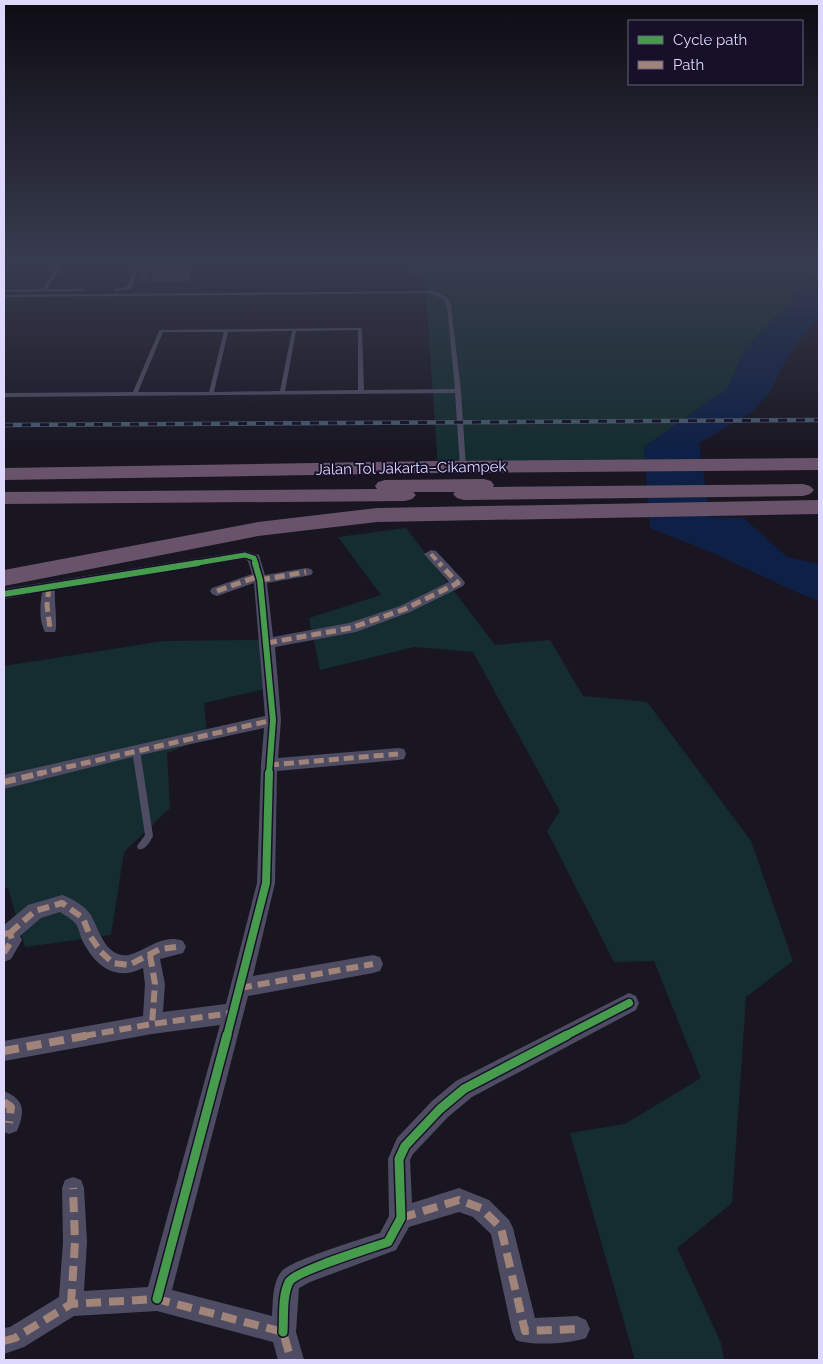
<svg xmlns="http://www.w3.org/2000/svg" width="823" height="1364" font-family="Raleway,sans-serif">
<style>
.green{fill:#152d30}
.water{fill:#0f2046}
.building{fill:#383444;stroke:#464156}
.lines{fill:none;stroke-linecap:round;stroke-linejoin:round}
.service{fill:#4e4c63;fill-rule:evenodd}
.minor{fill:#4e4c63;fill-rule:evenodd}
.motorway{fill:#69536b;fill-rule:evenodd}
.rail-casing{stroke:#47596c;stroke-width:4.5}
.rail{stroke:#161028;stroke-width:3;stroke-dasharray:9;stroke-linecap:butt}
.quiet-far3{stroke:#a18479;stroke-width:4;stroke-dasharray:8 4;stroke-linecap:butt}
.quiet-far2{stroke:#a18479;stroke-width:5;stroke-dasharray:10 5;stroke-linecap:butt}
.quiet-far1{stroke:#a18479;stroke-width:6;stroke-dasharray:12 6;stroke-linecap:butt}
.quiet{stroke:#a18479;stroke-width:8;stroke-dasharray:15 8;stroke-linecap:butt}
.cycleway-far3-casing{stroke:#161028;stroke-width:8}
.cycleway-far2-casing{stroke:#161028;stroke-width:9}
.cycleway-far1-casing{stroke:#161028;stroke-width:11}
.cycleway-casing{stroke:#161028;stroke-width:12}
.cycleway-far3{stroke:#469c4c;stroke-width:5}
.cycleway-far2{stroke:#469c4c;stroke-width:6}
.cycleway-far1{stroke:#469c4c;stroke-width:8}
.cycleway{stroke:#469c4c;stroke-width:9}
.labels{text-anchor:middle;dominant-baseline:central;stroke-width:4;stroke-linejoin:round;paint-order:stroke}
.far-street-label{font-size:15px;fill:#ded8fe;stroke:#161028}
</style>
<rect width="100%" height="100%" fill="#191622"/>
<g class="green">
<polygon points="399,261 816,261 816,275 744,349 728,388 644,447 645,466 438,467 425,281"/>
<polygon points="406,528 495,645 550,640 583,696 647,702 751,841 793,961 746,997 732,1203 677,1248 721,1343 724,1360 635,1360 570,1133 625,1124 701,1078 654,961 614,962 547,831 560,811 473,652 414,647 320,670 309,618 381,595 338,537"/>
<polygon points="260,640 265,689 204,703 207,737 167,753 170,808 124,852 111,935 25,947 8,888 4,888 4,666 164,641"/>
</g>
<polygon class="water" points="816,261 819,261 819,319 795,345 769,393 752,412 699,443 710,517 744,518 787,557 819,564 819,601 794,591 711,552 650,528 644,447 728,388 744,349 816,275"/>
<g class="building">
<polygon points="160,261 195,261 188,281 152,281"/>
<polygon points="144,262 153,262 147,281 138,281"/>
</g>
<g class="lines">
<g class="service">
<polygon points="61,261 65,261 47,289 82,289 84,290 84,291 4,292 4,290 42,289"/>
<polygon points="138,261 142,261 131,289 114,291 114,289 127,287"/>
<path d="M430,291C440,293 448,295 451,306L461,391L466,467L463,469L460,467L455,393L4,397V393L133,392L159,331L161,330L360,328L362,329L364,390L455,389L447,306L443,299L430,293L4,297V295ZM358,330V390L285,391L296,331ZM292,331L280,391L214,392L228,332ZM163,332H224L209,392H138Z"/>
<path d="M136,747L139,748L140,750L153,836C150,842 145,851 138,849L137,846L145,835L132,750L133,748Z"/>
</g>
<g class="minor">
<path d="M431,550L436,551L463,580L465,583L463,586L410,612L356,632L275,647L281,720L278,758L398,748L404,749L406,754L404,759L398,760L277,771L275,883L253,976L373,955L380,957L383,964L380,971L373,973L248,996L172,1290L272,1316C273,1303 272,1282 282,1271C292,1260 361,1239 380,1233L389,1216L388,1159L397,1138L432,1101L456,1081L629,993L636,996L639,1003L636,1010L472,1097L448,1117L413,1154L410,1160L412,1203L459,1188L489,1200L509,1220L513,1228L535,1318L577,1316L586,1320L590,1329L586,1338C570,1344 532,1346 516,1340L512,1331L491,1234L473,1217L459,1212L409,1227L396,1250L310,1282L299,1288L296,1332L304,1360H278L273,1342L157,1311L74,1316L24,1347L4,1354V1328L10,1327L59,1297L63,1242L62,1188L65,1180L73,1177L81,1180L84,1188L87,1242L84,1291L148,1287L220,1025L152,1034L4,1061V1041L143,1016L145,984L143,968C115,982 96,966 83,942C80,936 79,928 76,924C72,919 64,915 60,912L41,918L20,936L22,940L11,959L4,962V925L28,905L62,895C71,898 85,906 90,914C98,926 102,948 118,954C136,962 158,931 183,941L186,947L183,953L160,959L165,984L163,1012L226,1004L257,883L261,765L264,728L136,756L4,789V775L265,716L254,583L217,596L212,594L210,591L212,588L252,574L248,561L244,559L55,590C54,599 58,627 55,632H45C39,621 40,605 42,592L4,599V589L245,551L259,555L265,575L306,568L311,569L313,572L311,575L306,576L267,583L273,637L349,623L400,606L449,582L424,554Z"/>
<path d="M4,1091C25,1100 25,1111 17,1131L9,1134L4,1132Z"/>
</g>
<g class="motorway">
<polygon points="819,458 819,470 438,473 4,480 4,468 438,461"/>
<polygon points="484,479 491,481 494,485 493,487 803,484 810,486 814,490 810,494 803,496 464,500 457,498 453,494 455,492 413,492 416,495 412,499 405,501 4,504 4,492 377,489 375,486 378,482 385,480"/>
<polygon points="819,500 819,514 377,522 258,536 4,586 4,570 258,522 377,508"/>
</g>
<defs>
<polyline id="rail" points="4,425 819,420"/>
</defs>
<use href="#rail" class="rail-casing"/>
<use href="#rail" class="rail"/>
<polyline class="quiet-far3" points="431,554 440,564"/>
<g class="quiet-far2">
<polyline points="260,580 306,572"/>
<polyline points="49,587 47,605 50,628"/>
<polyline points="217,591 259,576"/>
<polyline points="267,643 351,628 405,609 458,583 439,563"/>
<polyline points="269,765 398,754"/>
<polyline points="37,774 273,720"/>
</g>
<g class="quiet-far1">
<polyline points="4,782 42,773"/>
<polyline points="10,933 35,911 62,903 83,918 90,936 101,952 113,963 129,965 160,949 176,947"/>
<polyline points="4,934 10,933 12,940 4,953"/>
<polyline points="150,955 155,984 152,1024"/>
<polyline points="240,988 373,964"/>
<polyline points="84,1036 152,1024 232,1013"/>
</g>
<g class="quiet">
<polyline points="4,1051 90,1035"/>
<polyline points="4,1102 11,1107 9,1123"/>
<polyline points="401,1218 459,1200 481,1208 501,1228 525,1331 577,1329"/>
<polyline points="71,1304 75,1242 73,1188"/>
<polyline points="4,1341 15,1338 71,1304 157,1299 283,1332 291,1360"/>
</g>
<defs>
<polyline id="cycleway-far3" points="191,564 245,555 254,558 256,564"/>
<g id="cycleway-far2">
<polyline points="255,563 260,580 273,720 269,774"/>
<polyline points="4,594 198,563"/>
</g>
<g id="cycleway-far1">
<polyline points="227,1036 266,883 269,773"/>
<polyline points="565,1036 629,1003"/>
</g>
<g id="cycleway">
<polyline points="157,1299 227,1035"/>
<path d="M283,1332C284,1317 282,1296 289,1282C295,1271 371,1248 388,1242L401,1218L399,1159L405,1146L440,1109L464,1089L567,1035"/>
</g>
</defs>
<use href="#cycleway-far3" class="cycleway-far3-casing"/>
<use href="#cycleway-far2" class="cycleway-far2-casing"/>
<use href="#cycleway-far1" class="cycleway-far1-casing"/>
<use href="#cycleway" class="cycleway-casing"/>
<use href="#cycleway-far3" class="cycleway-far3"/>
<use href="#cycleway-far2" class="cycleway-far2"/>
<use href="#cycleway-far1" class="cycleway-far1"/>
<use href="#cycleway" class="cycleway"/>
</g>
<linearGradient id="sky" x2="0" y2="1"><stop stop-color="#0e0c13"/><stop offset="0.58" stop-color="#383c4f"/><stop offset="1" stop-color="#383c4f" stop-opacity="0"/></linearGradient>
<rect width="823" height="451" fill="url(#sky)"/>
<g class="labels">
<g class="far-street-label">
<text transform="translate(411 468) rotate(-1)">Jalan Tol Jakarta–Cikampek</text>
</g>
</g>
<rect width="823" height="1364" fill="none" stroke="#ded8fe" stroke-width="10"/>
<rect x="628" y="20" width="175" height="65" fill="#161028" stroke="#66607e"/>
<rect x="638" y="36" width="25" height="8" fill="#469c4c" stroke="#66607e"/>
<text x="673" y="45" font-size="15" fill="#ded8fe">Cycle path</text>
<rect x="638" y="61" width="25" height="8" fill="#a18479" stroke="#66607e"/>
<text x="673" y="70" font-size="15" fill="#ded8fe">Path</text>
</svg>
